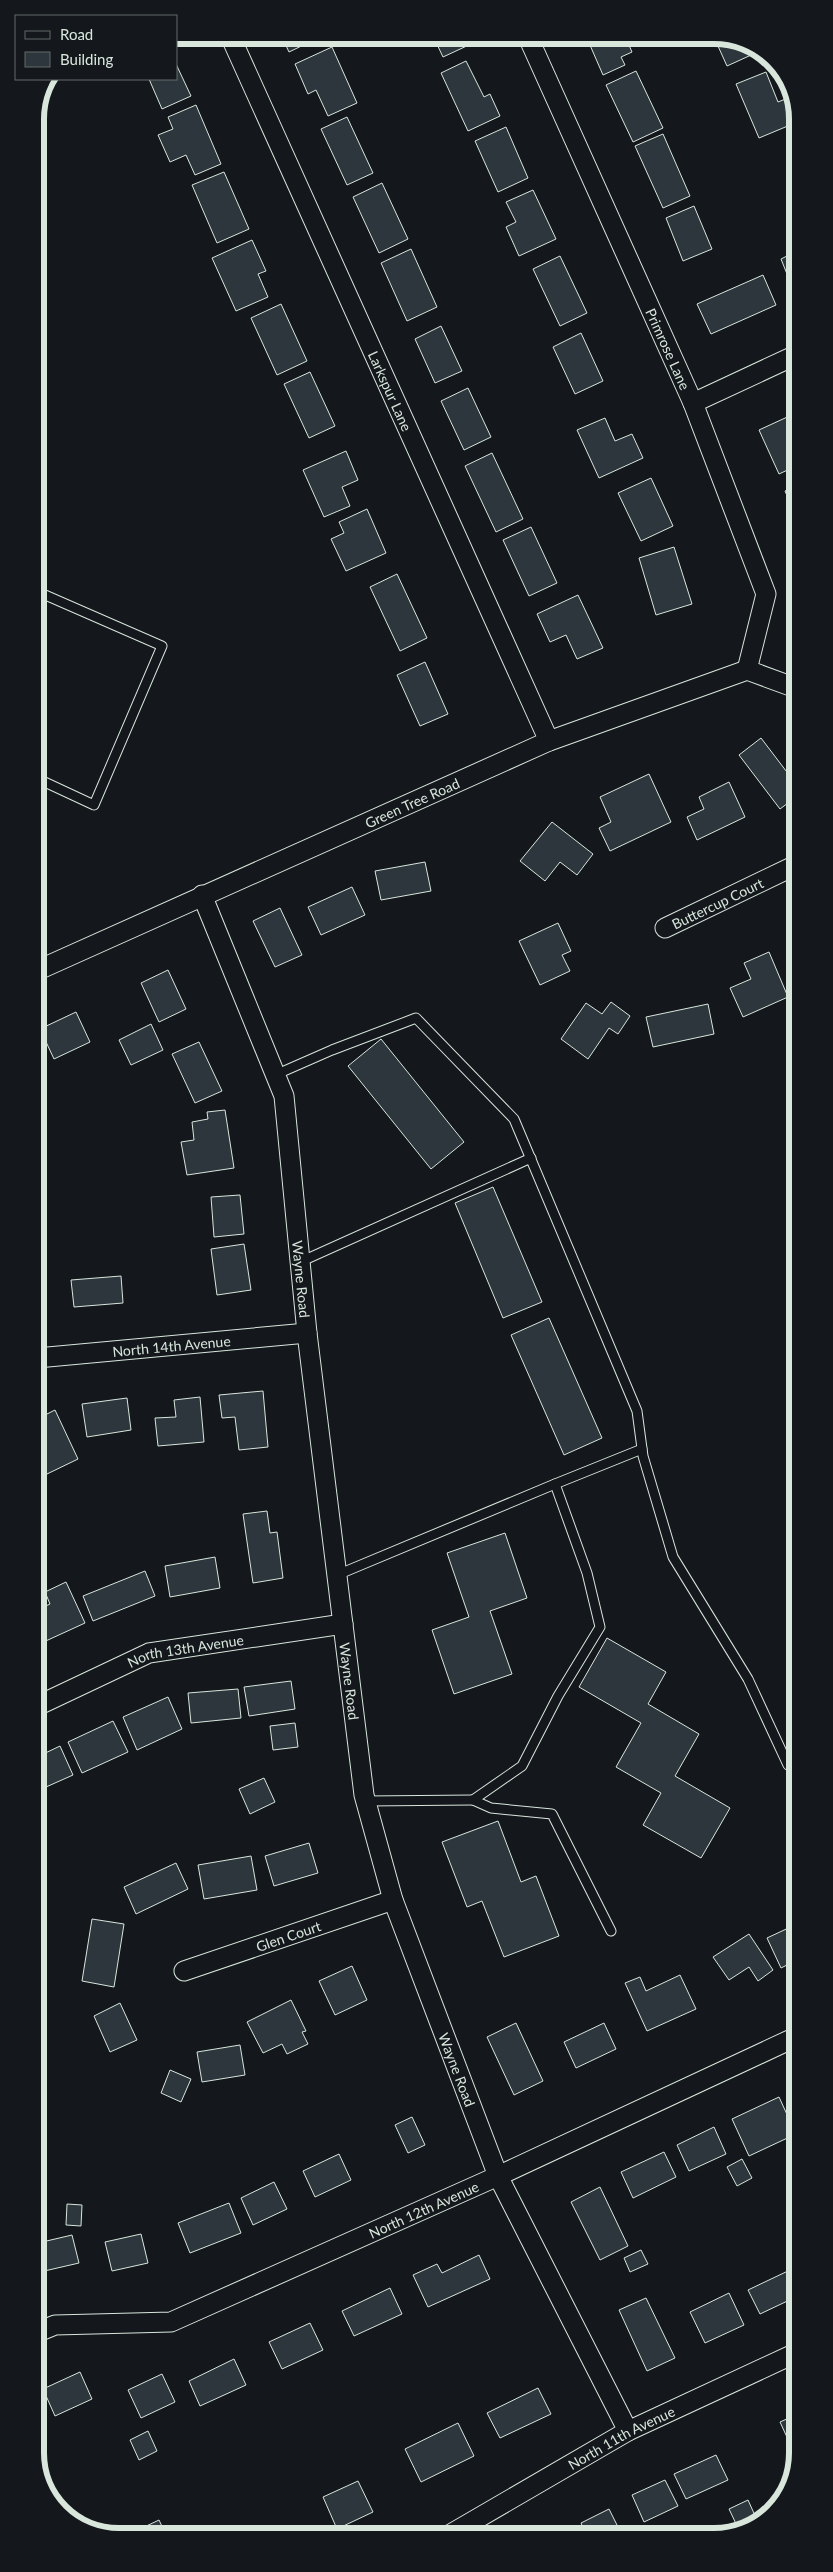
<svg xmlns="http://www.w3.org/2000/svg" width="833" height="2572" font-family="Lato,sans-serif">
<style>
.building{fill:#2c363c;stroke:#d8e6dc}
.lines{fill:none;stroke-linecap:round;stroke-linejoin:round}
.service-casing{stroke:#d8e6dc;stroke-width:11}
.minor-casing{stroke:#d8e6dc;stroke-width:21}
.service{stroke:#14181c;stroke-width:9}
.minor{stroke:#14181c;stroke-width:19}
.labels{text-anchor:middle;dominant-baseline:central;stroke-width:4;stroke-linejoin:round;paint-order:stroke}
.street-label{font-size:14px;fill:#d8e6dc;stroke:#14181c}
.rim{fill:none;stroke:#d8e6dc;stroke-width:6}
</style>
<rect width="100%" height="100%" fill="#14181c"/>
<g class="building">
<polygon points="713,35 720,35 760,51 727,66"/>
<polygon points="586,36 625,36 632,52 621,57 625,65 603,75"/>
<polygon points="434,38 469,38 471,44 443,57"/>
<polygon points="283,39 316,39 289,52"/>
<polygon points="332,47 357,103 328,116 316,90 308,94 295,64"/>
<polygon points="466,61 484,97 490,94 500,116 468,131 441,73"/>
<polygon points="176,64 191,96 162,109 149,79 176,79"/>
<polygon points="636,71 663,128 633,142 606,85"/>
<polygon points="766,72 778,102 788,98 795,115 795,123 759,138 736,84"/>
<polygon points="196,105 221,164 195,175 186,155 170,162 158,135 173,129 168,117"/>
<polygon points="347,117 373,173 347,185 321,129"/>
<polygon points="506,127 528,178 498,192 475,141"/>
<polygon points="663,134 690,196 663,208 635,146"/>
<polygon points="224,172 249,229 217,243 192,185"/>
<polygon points="382,183 408,239 379,253 353,197"/>
<polygon points="533,190 556,239 519,256 506,227 516,222 506,202"/>
<polygon points="694,206 712,249 683,261 666,218"/>
<polygon points="252,240 266,271 258,274 268,297 236,311 212,258"/>
<polygon points="411,249 437,307 407,321 381,263"/>
<polygon points="795,252 795,294 781,259"/>
<polygon points="560,256 587,313 560,326 533,269"/>
<polygon points="763,275 776,305 711,334 697,304"/>
<polygon points="281,304 307,361 277,375 251,318"/>
<polygon points="441,326 462,371 435,383 415,339"/>
<polygon points="581,333 603,381 575,394 553,347"/>
<polygon points="310,372 335,426 309,438 284,384"/>
<polygon points="468,388 491,437 464,450 441,401"/>
<polygon points="796,413 796,466 779,474 759,430"/>
<polygon points="605,418 615,441 632,434 643,458 599,478 577,430"/>
<polygon points="346,451 358,480 342,487 350,506 324,517 303,470"/>
<polygon points="492,453 523,519 496,532 465,466"/>
<polygon points="651,478 673,526 641,541 618,493"/>
<polygon points="796,486 796,516 785,491"/>
<polygon points="367,509 386,553 346,571 331,539 344,533 339,522"/>
<polygon points="531,527 557,583 529,596 503,540"/>
<polygon points="674,547 692,604 656,615 639,558"/>
<polygon points="397,574 427,638 400,651 370,587"/>
<polygon points="578,595 603,648 577,659 566,635 550,642 537,614"/>
<polygon points="425,662 448,714 420,726 397,675"/>
<polygon points="761,738 796,784 796,797 780,809 739,755"/>
<polygon points="649,774 671,822 610,851 599,828 611,822 600,797"/>
<polygon points="729,782 745,817 697,840 687,817 704,809 699,797"/>
<polygon points="552,822 593,854 577,875 560,862 545,881 520,861"/>
<polygon points="425,862 431,891 381,900 375,871"/>
<polygon points="352,887 365,915 321,935 308,907"/>
<polygon points="280,908 302,955 275,967 253,921"/>
<polygon points="558,923 571,951 562,955 570,971 540,985 519,941"/>
<polygon points="769,952 788,997 743,1017 730,988 751,979 744,963"/>
<polygon points="168,970 186,1009 159,1022 141,983"/>
<polygon points="611,1002 630,1016 618,1034 609,1028 588,1059 561,1039 586,1003 602,1014"/>
<polygon points="708,1004 714,1034 653,1047 646,1017"/>
<polygon points="76,1012 90,1042 54,1059 40,1029"/>
<polygon points="151,1024 163,1050 131,1065 119,1040"/>
<polygon points="381,1039 464,1142 431,1169 348,1066"/>
<polygon points="199,1042 222,1091 195,1103 172,1054"/>
<polygon points="225,1110 234,1168 187,1175 181,1142 194,1140 192,1122 208,1119 207,1112"/>
<polygon points="493,1187 542,1302 503,1318 455,1203"/>
<polygon points="240,1195 244,1234 214,1237 211,1197"/>
<polygon points="244,1244 251,1290 217,1295 211,1249"/>
<polygon points="121,1276 123,1303 74,1307 71,1280"/>
<polygon points="36,1297 42,1311 36,1313"/>
<polygon points="549,1318 602,1438 564,1455 511,1335"/>
<polygon points="263,1391 268,1447 239,1450 235,1417 222,1418 219,1395"/>
<polygon points="200,1397 204,1442 158,1446 155,1418 176,1417 174,1400"/>
<polygon points="127,1398 131,1430 87,1437 82,1404"/>
<polygon points="55,1410 78,1459 47,1474 37,1452 37,1419"/>
<polygon points="267,1511 270,1533 277,1532 283,1578 253,1583 243,1514"/>
<polygon points="505,1533 527,1598 490,1611 512,1674 454,1694 432,1630 469,1617 447,1553"/>
<polygon points="215,1557 220,1588 170,1597 165,1566"/>
<polygon points="145,1571 155,1596 93,1621 83,1596"/>
<polygon points="66,1582 85,1623 37,1645 37,1610 50,1604 45,1592"/>
<polygon points="607,1638 666,1672 648,1704 699,1734 675,1776 730,1808 701,1858 643,1825 661,1793 616,1767 641,1723 579,1687"/>
<polygon points="291,1681 295,1709 249,1716 244,1687"/>
<polygon points="238,1689 241,1718 191,1723 188,1693"/>
<polygon points="168,1697 182,1729 137,1750 123,1717"/>
<polygon points="113,1721 128,1752 82,1773 68,1742"/>
<polygon points="295,1723 298,1747 273,1750 270,1726"/>
<polygon points="60,1746 73,1775 37,1791 37,1757"/>
<polygon points="264,1778 275,1802 250,1814 239,1789"/>
<polygon points="498,1821 521,1882 536,1876 559,1936 504,1957 482,1901 467,1907 442,1842"/>
<polygon points="309,1843 318,1873 274,1886 265,1856"/>
<polygon points="251,1856 257,1890 204,1899 198,1865"/>
<polygon points="176,1863 188,1889 136,1914 124,1887"/>
<polygon points="92,1919 124,1924 114,1987 82,1981"/>
<polygon points="797,1924 797,1960 781,1968 767,1938"/>
<polygon points="749,1934 773,1970 758,1981 749,1967 729,1980 713,1957"/>
<polygon points="352,1966 367,2000 335,2015 319,1981"/>
<polygon points="680,1975 696,2009 647,2031 625,1983 640,1977 646,1991"/>
<polygon points="291,2000 306,2031 302,2032 308,2044 287,2054 282,2044 263,2053 247,2022"/>
<polygon points="120,2003 137,2040 110,2052 94,2016"/>
<polygon points="516,2023 543,2081 514,2095 487,2037"/>
<polygon points="604,2023 616,2049 576,2068 564,2042"/>
<polygon points="240,2045 245,2075 202,2082 197,2052"/>
<polygon points="170,2070 191,2079 181,2102 161,2093"/>
<polygon points="798,2089 798,2118 787,2094"/>
<polygon points="779,2097 796,2134 749,2156 732,2119"/>
<polygon points="412,2117 425,2145 408,2153 395,2125"/>
<polygon points="714,2127 726,2154 689,2171 677,2145"/>
<polygon points="664,2152 676,2177 633,2198 621,2172"/>
<polygon points="339,2154 351,2180 315,2197 303,2171"/>
<polygon points="742,2159 752,2178 737,2186 727,2167"/>
<polygon points="274,2182 287,2209 253,2225 241,2198"/>
<polygon points="600,2187 628,2246 600,2260 571,2202"/>
<polygon points="229,2203 241,2233 190,2253 178,2223"/>
<polygon points="67,2204 82,2205 81,2226 66,2225"/>
<polygon points="141,2234 148,2263 112,2271 105,2242"/>
<polygon points="72,2235 79,2263 40,2272 38,2243"/>
<polygon points="641,2250 648,2264 630,2272 624,2258"/>
<polygon points="479,2255 490,2279 428,2307 413,2275 437,2264 442,2273"/>
<polygon points="790,2270 798,2286 798,2296 760,2314 748,2290"/>
<polygon points="390,2288 402,2314 354,2336 342,2311"/>
<polygon points="729,2293 744,2325 705,2343 690,2312"/>
<polygon points="646,2298 675,2358 647,2371 619,2310"/>
<polygon points="310,2323 323,2350 282,2369 269,2342"/>
<polygon points="234,2359 246,2385 200,2406 189,2381"/>
<polygon points="80,2372 92,2399 55,2416 43,2389"/>
<polygon points="162,2374 175,2402 141,2418 128,2390"/>
<polygon points="538,2388 551,2414 500,2438 487,2413"/>
<polygon points="798,2414 798,2445 792,2448 780,2422"/>
<polygon points="458,2423 474,2456 421,2482 405,2449"/>
<polygon points="148,2431 157,2451 139,2460 130,2440"/>
<polygon points="716,2455 728,2480 686,2499 674,2474"/>
<polygon points="665,2480 678,2506 644,2522 632,2495"/>
<polygon points="358,2481 373,2512 337,2529 323,2497"/>
<polygon points="748,2500 757,2520 739,2530 729,2509"/>
<polygon points="609,2509 622,2535 586,2535 581,2523"/>
<polygon points="159,2520 167,2537 144,2537 140,2529"/>
</g>
<g class="lines">
<defs>
<g id="service">
<polyline points="36,591 162,646 94,805 36,778"/>
<polyline points="275,1075 332,1050 416,1018 514,1119 637,1411 643,1456 673,1557 748,1679 788,1765"/>
<polyline points="300,1262 531,1158"/>
<polyline points="337,1575 555,1484"/>
<polyline points="366,1801 473,1800"/>
<polyline points="611,1931 552,1814 491,1808 473,1800 522,1766 558,1696 600,1627 587,1573 555,1484 642,1449"/>
</g>
<g id="minor">
<path id="s1" d="M528,37L693,403L766,594L747,670"/>
<path id="s2" d="M232,40L549,741"/>
<polyline points="693,403 796,355"/>
<path id="s3" d="M202,895L284,1096L307,1333L364,1795L393,1900L498,2176L628,2431"/>
<path id="s4" d="M665,928L796,865"/>
<path id="s5" d="M36,971L549,741L747,670L796,688"/>
<path id="s6" d="M37,1358L307,1333"/>
<path id="s7" d="M37,1706L149,1653L343,1624"/>
<path id="s8" d="M184,1971L393,1900"/>
<path id="s9" d="M38,2332L55,2325L171,2322L498,2176L798,2036"/>
<path id="s10" d="M449,2535L628,2431L798,2352"/>
</g>
</defs>
<use href="#service" class="service-casing"/>
<use href="#minor" class="minor-casing"/>
<use href="#service" class="service"/>
<use href="#minor" class="minor"/>
</g>
<g class="labels">
<g class="street-label">
<text stroke="none"><textPath href="#s1" startOffset="342">Primrose Lane</textPath></text>
<text stroke="none"><textPath href="#s2" startOffset="385">Larkspur Lane</textPath></text>
<text stroke="none"><textPath href="#s5" startOffset="412">Green Tree Road</textPath></text>
<text stroke="none"><textPath href="#s4" startOffset="58">Buttercup Court</textPath></text>
<text stroke="none"><textPath href="#s3" startOffset="401">Wayne Road</textPath></text>
<text stroke="none"><textPath href="#s6" startOffset="135">North 14th Avenue</textPath></text>
<text stroke="none"><textPath href="#s7" startOffset="160">North 13th Avenue</textPath></text>
<text stroke="none"><textPath href="#s3" startOffset="806">Wayne Road</textPath></text>
<text stroke="none"><textPath href="#s8" startOffset="110">Glen Court</textPath></text>
<text stroke="none"><textPath href="#s3" startOffset="1211">Wayne Road</textPath></text>
<text stroke="none"><textPath href="#s9" startOffset="411">North 12th Avenue</textPath></text>
<text stroke="none"><textPath href="#s10" startOffset="198">North 11th Avenue</textPath></text>
</g>
</g>
<path d="M0 0H833V2572H0ZM119 44H714A75 75 0 0 1 789 119V2453A75 75 0 0 1 714 2528H119A75 75 0 0 1 44 2453V119A75 75 0 0 1 119 44Z" fill="#14181c" fill-rule="evenodd"/>
<path class="rim" d="M119 44H714A75 75 0 0 1 789 119V2453A75 75 0 0 1 714 2528H119A75 75 0 0 1 44 2453V119A75 75 0 0 1 119 44Z"/>
<rect x="15" y="15" width="162" height="65" fill="#14181c" stroke="#626a69"/>
<rect x="25" y="31" width="25" height="8" fill="#14181c" stroke="#626a69"/>
<text x="60" y="40" font-size="15" fill="#d8e6dc">Road</text>
<rect x="25" y="52" width="25" height="15" fill="#2c363c" stroke="#626a69"/>
<text x="60" y="65" font-size="15" fill="#d8e6dc">Building</text>
</svg>
